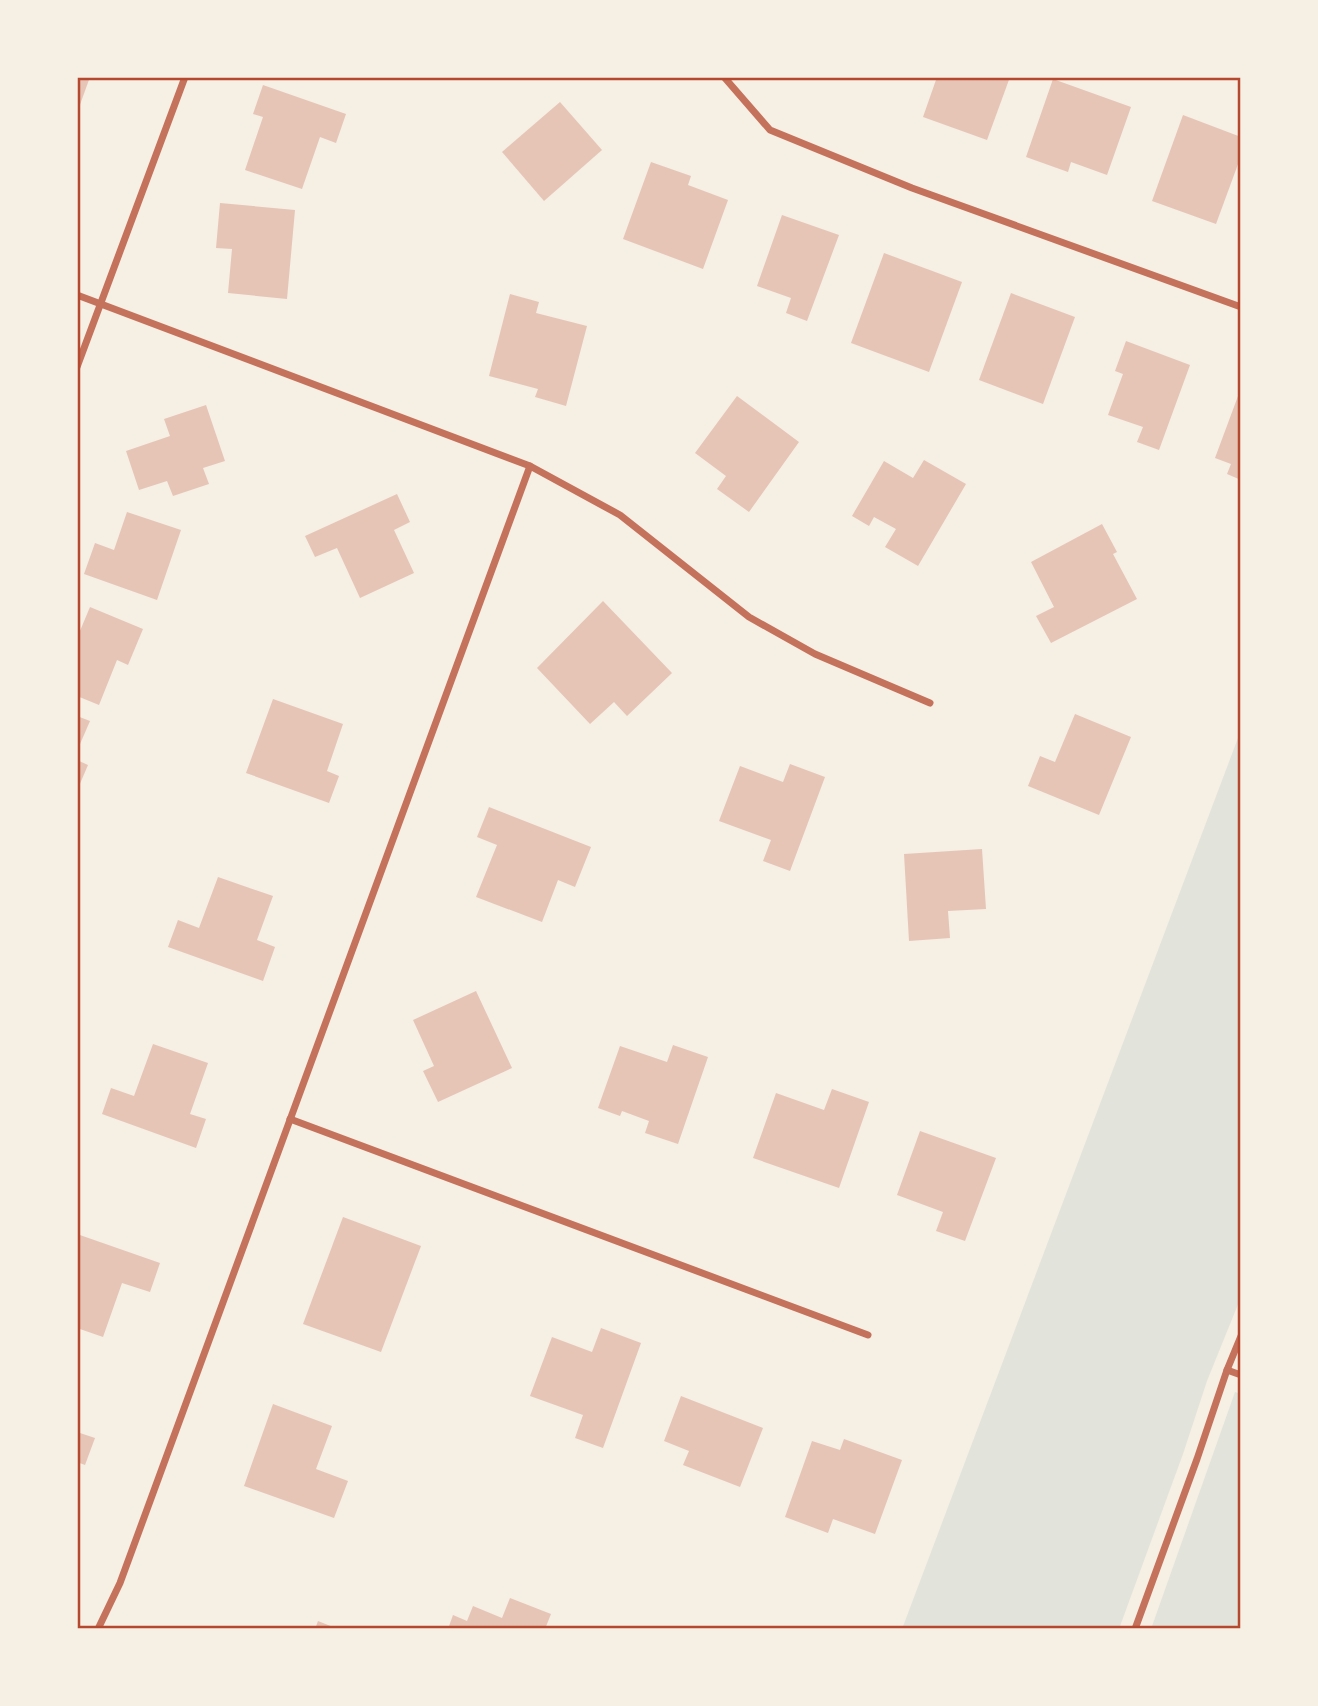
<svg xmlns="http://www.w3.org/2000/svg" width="1318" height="1706" font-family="'Sofia Sans Condensed',sans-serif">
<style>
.green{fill:#e2e4dc}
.building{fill:#e6c5b7}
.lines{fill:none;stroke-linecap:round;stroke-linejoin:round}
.minor{stroke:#c5725c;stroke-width:7}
.neatline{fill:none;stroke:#b5482f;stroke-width:2.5}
</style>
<rect width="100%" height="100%" fill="#f6efe4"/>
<g class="green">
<polygon points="1241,730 1241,1297 1207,1381 1183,1454 1119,1629 902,1629"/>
<polygon points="1235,1392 1241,1394 1241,1629 1151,1629"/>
</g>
<g class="building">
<polygon points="77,77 90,77 77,113"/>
<polygon points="937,77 1010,77 987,140 923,117"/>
<polygon points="1053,79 1131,107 1107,175 1071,162 1068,172 1026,157"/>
<polygon points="263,85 346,114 336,143 320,137 302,189 245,170 263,117 253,114"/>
<polygon points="560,102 602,150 544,201 502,152"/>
<polygon points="1183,115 1241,137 1241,156 1216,224 1152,201"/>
<polygon points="651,162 691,176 688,185 728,200 703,269 623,239"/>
<polygon points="220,203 295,210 287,299 228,293 232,249 216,248"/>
<polygon points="782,215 839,235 807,321 786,313 791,298 757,286"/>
<polygon points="884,253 962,282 929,372 851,343"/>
<polygon points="1011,293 1075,317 1043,404 979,380"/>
<polygon points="510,294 539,302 536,313 587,326 566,406 535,397 538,389 489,376"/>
<polygon points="1126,341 1190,365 1159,450 1137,442 1143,427 1108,415 1123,374 1115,371"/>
<polygon points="1241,388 1241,480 1227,474 1231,464 1215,458"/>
<polygon points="737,396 799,442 749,512 717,489 726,476 695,453"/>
<polygon points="206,405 225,461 203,468 209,484 173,496 167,481 139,490 126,451 170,436 164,419"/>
<polygon points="924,460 966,484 918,566 885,547 896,529 874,517 869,526 852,516 884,461 913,478"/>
<polygon points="397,494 410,522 394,530 414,573 360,598 337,548 315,557 305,536"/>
<polygon points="127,512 181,530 157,600 84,574 95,543 114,550"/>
<polygon points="1102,524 1117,552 1113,554 1137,599 1051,643 1036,616 1054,607 1031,562"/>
<polygon points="603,601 672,673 627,716 614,702 590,724 537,668"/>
<polygon points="90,607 143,629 128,665 117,660 99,705 77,696 77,638"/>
<polygon points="273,699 343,724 327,771 339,776 329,803 246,773"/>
<polygon points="1075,714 1131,737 1099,815 1028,786 1040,756 1055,762"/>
<polygon points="77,716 90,721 77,751"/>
<polygon points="77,760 88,765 79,786 77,785"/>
<polygon points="790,764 825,777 790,871 763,861 771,840 719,821 740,766 783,782"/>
<polygon points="489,807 591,847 575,887 558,880 542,922 476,897 497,845 477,837"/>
<polygon points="982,849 986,909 948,911 950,938 909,941 904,854"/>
<polygon points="218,877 273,896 257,940 275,947 263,981 168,947 178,920 199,928"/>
<polygon points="476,991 512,1068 438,1102 423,1071 434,1066 413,1020"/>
<polygon points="153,1044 208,1063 190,1114 206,1119 196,1148 102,1114 111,1088 134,1096"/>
<polygon points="673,1045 708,1057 678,1144 645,1133 649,1121 622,1111 620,1116 598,1108 620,1046 667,1062"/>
<polygon points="832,1089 869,1102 839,1188 753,1158 776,1093 824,1110"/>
<polygon points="920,1131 996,1158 965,1241 936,1231 943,1212 897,1195"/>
<polygon points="343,1217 421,1246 381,1352 303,1324"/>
<polygon points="77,1234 160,1263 150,1292 122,1283 103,1337 77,1328"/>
<polygon points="601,1328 641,1343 603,1448 575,1438 583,1415 530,1396 552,1337 592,1352"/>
<polygon points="681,1396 763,1428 740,1487 683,1465 689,1451 664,1441"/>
<polygon points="273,1404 332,1426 316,1469 348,1481 334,1518 244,1486"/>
<polygon points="77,1432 95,1438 85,1465 77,1462"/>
<polygon points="844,1439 902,1460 875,1534 833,1519 828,1533 785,1517 812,1441 840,1450"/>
<polygon points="510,1598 551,1614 545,1629 448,1629 453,1615 467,1621 473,1606 502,1618"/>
<polygon points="318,1621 338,1629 315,1629"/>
</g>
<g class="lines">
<g class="minor">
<polyline points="724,77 770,130 912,188 1241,307"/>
<polyline points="77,295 530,466 620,515 749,617 815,654 930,703"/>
<polyline points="77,367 185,77"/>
<polyline points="290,1119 868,1335"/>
<polyline points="1227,1370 1241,1375"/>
<polyline points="98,1629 120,1583 530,466"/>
<polyline points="1135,1629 1197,1459 1227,1370 1241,1336"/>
</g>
</g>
<rect width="1318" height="1706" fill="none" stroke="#f6efe4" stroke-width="158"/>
<rect x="79" y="79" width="1160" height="1548" class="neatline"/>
</svg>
